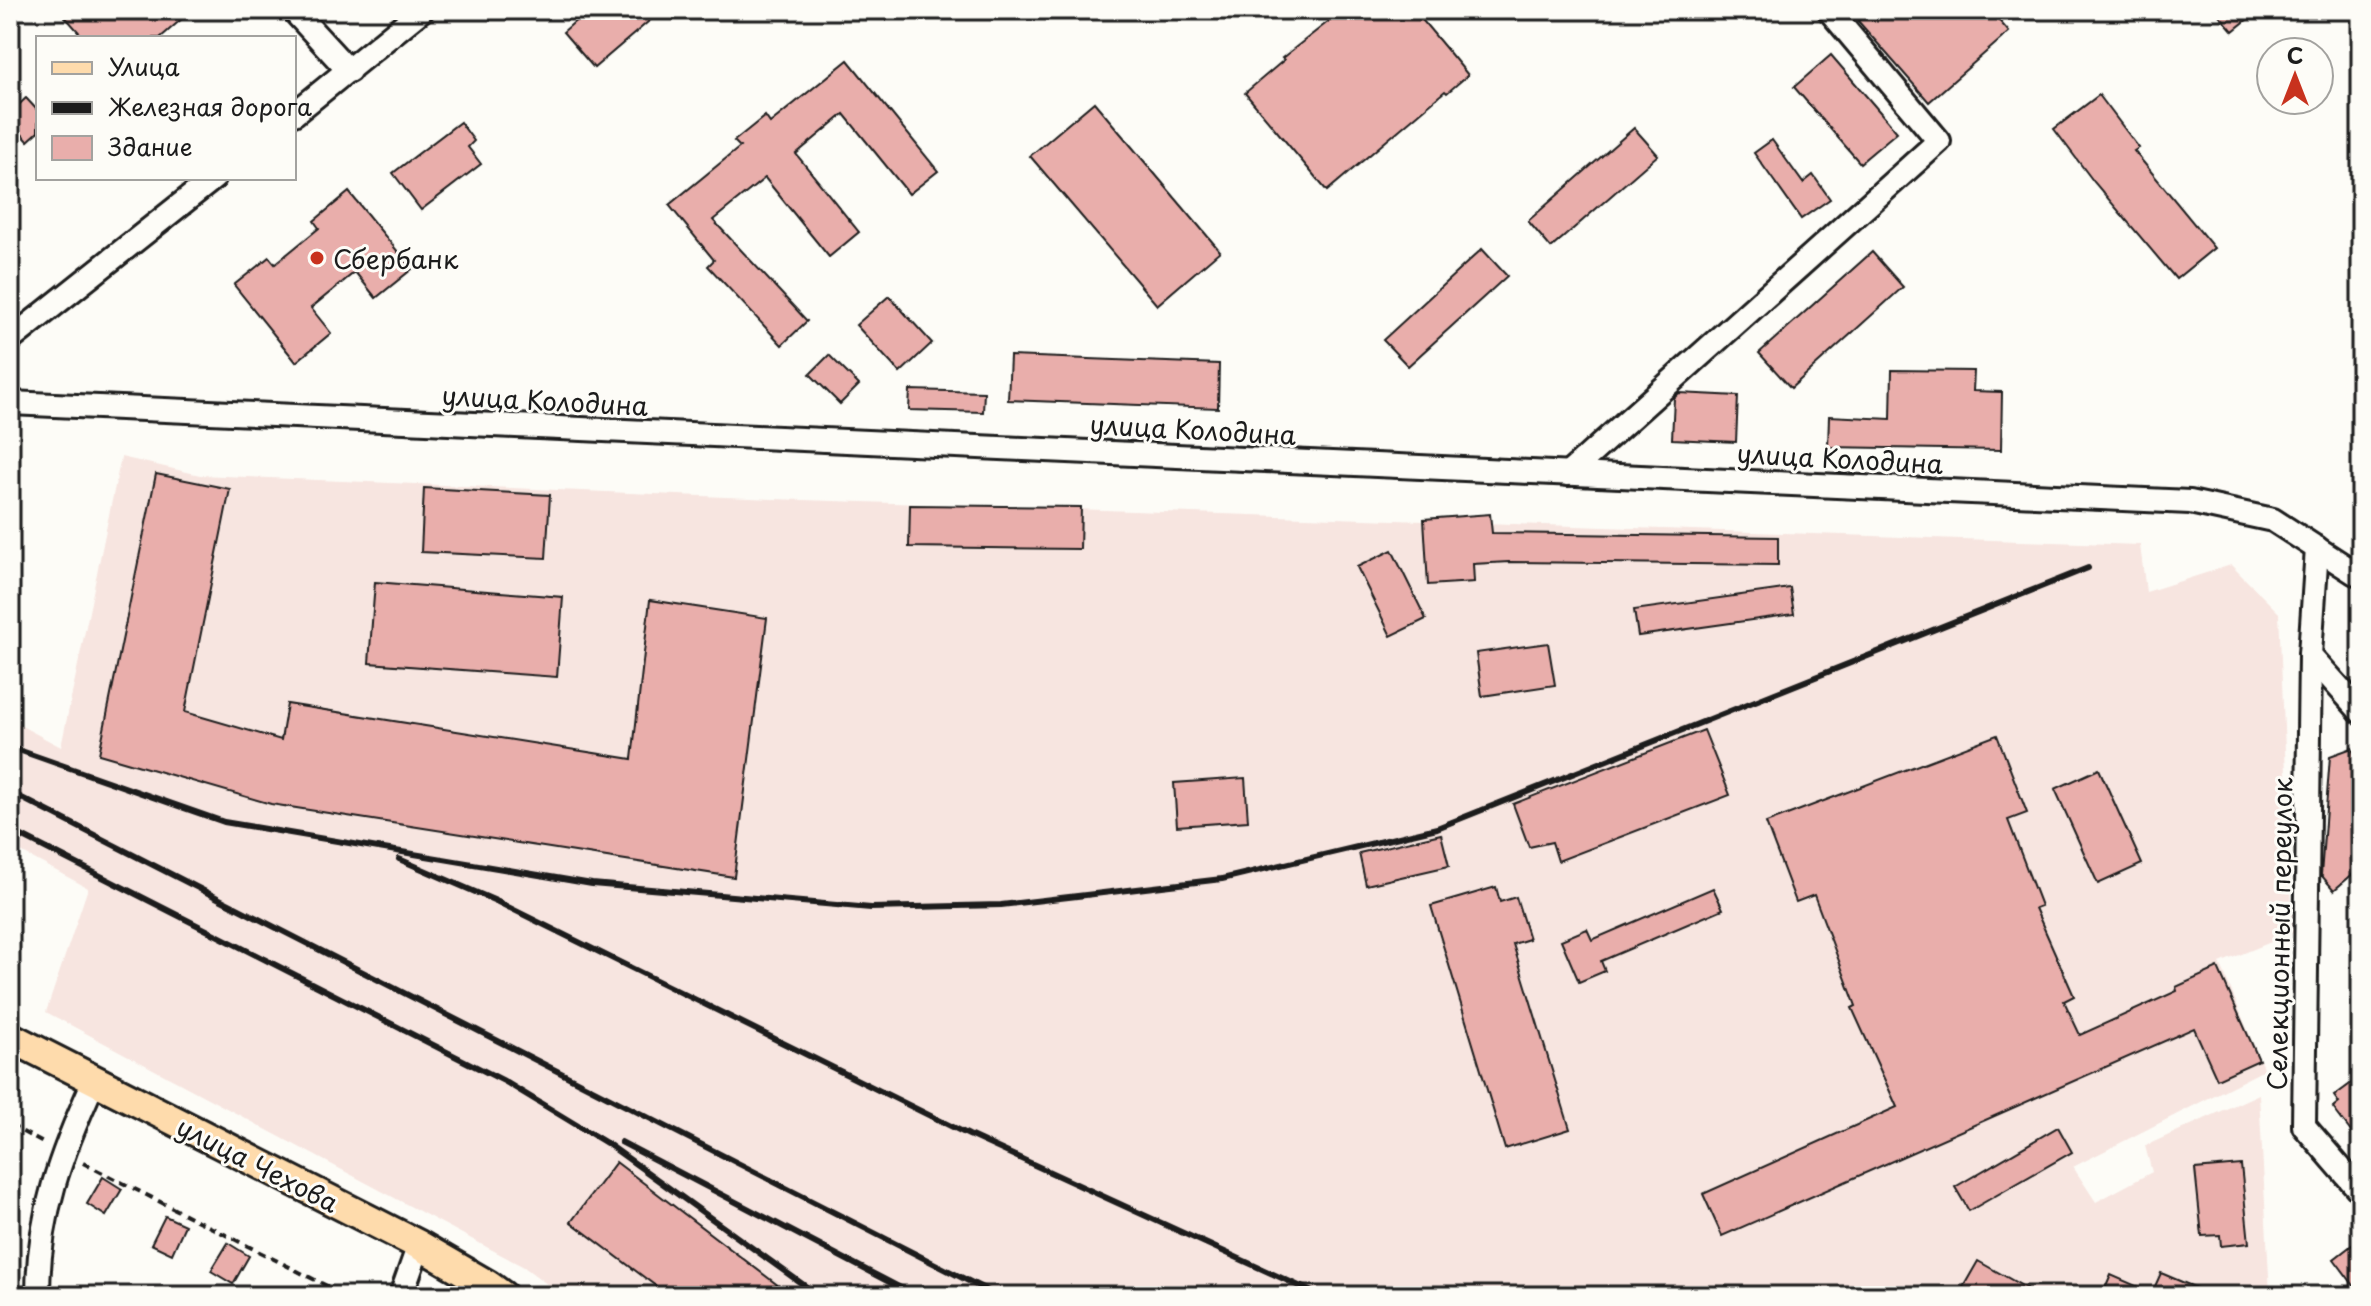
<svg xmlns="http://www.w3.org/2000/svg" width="2371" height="1306" font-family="'Playpen Sans',sans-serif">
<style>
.built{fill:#f7e5e0}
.building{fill:#e9aeab;stroke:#1c1c1c;stroke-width:2}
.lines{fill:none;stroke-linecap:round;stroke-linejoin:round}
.minor-casing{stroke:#1c1c1c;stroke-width:28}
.major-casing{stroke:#1c1c1c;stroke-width:34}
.path{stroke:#1c1c1c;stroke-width:4;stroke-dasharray:8 6;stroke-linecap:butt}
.minor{stroke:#fdfcf7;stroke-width:22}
.major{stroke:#fedbac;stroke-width:28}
.rail{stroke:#1c1c1c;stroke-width:6}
.poi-dot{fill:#c8321e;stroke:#fdfcf7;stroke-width:3}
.labels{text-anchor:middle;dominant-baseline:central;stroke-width:6;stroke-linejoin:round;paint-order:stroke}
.poi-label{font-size:26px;fill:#1c1c1c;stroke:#fdfcf7;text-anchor:start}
.street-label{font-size:26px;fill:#1c1c1c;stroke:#fdfcf7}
</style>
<rect width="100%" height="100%" fill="#fdfcf7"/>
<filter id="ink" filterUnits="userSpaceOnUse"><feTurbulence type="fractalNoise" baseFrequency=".0125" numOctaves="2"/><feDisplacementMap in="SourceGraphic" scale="16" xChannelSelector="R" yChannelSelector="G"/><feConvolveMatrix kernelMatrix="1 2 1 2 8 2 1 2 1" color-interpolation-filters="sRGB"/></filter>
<g filter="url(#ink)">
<polygon class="built" points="121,457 200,475 773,499 2140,545 2146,592 2231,565 2279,613 2293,933 2220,963 2264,1070 2073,1167 2096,1202 2152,1172 2145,1146 2259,1094 2270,1294 2273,1296 563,1296 524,1267 46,1012 88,888 10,846 10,720 61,747"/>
<g class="building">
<polygon points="59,10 192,10 160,38 84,38"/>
<polygon points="588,10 662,10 594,68 563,32"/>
<polygon points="1343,10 1414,10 1468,75 1447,93 1445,91 1327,191 1245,93 1284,60 1282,58"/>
<polygon points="1871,10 1990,10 2009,32 1929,102 1858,21"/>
<polygon points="2215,10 2259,10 2233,31"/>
<polygon points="1831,55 1897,132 1860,163 1794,87"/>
<polygon points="848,60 938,171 909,194 844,114 796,154 859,232 829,257 765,178 713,220 807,321 782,345 708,266 714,260 669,205 740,147 734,141 765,116 770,123"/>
<polygon points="2099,95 2139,148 2134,151 2214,248 2176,279 2094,182 2054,129"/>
<polygon points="26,98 38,111 38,132 28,141 10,121 10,113"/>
<polygon points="1094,102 1220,251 1157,305 1030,156"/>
<polygon points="460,122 474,141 468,147 481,164 421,210 393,173"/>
<polygon points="1634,128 1658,155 1551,248 1528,221"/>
<polygon points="1772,140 1803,183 1813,175 1830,199 1801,219 1754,153"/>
<polygon points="349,192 412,269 376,298 355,272 311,308 331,333 296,362 234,285 269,257 275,264 319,228 314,221"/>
<polygon points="1482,249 1507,276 1408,366 1383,340"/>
<polygon points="1872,252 1903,287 1791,388 1759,353"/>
<polygon points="889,296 932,343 900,373 856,325"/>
<polygon points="829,355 859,385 840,404 810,374"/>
<polygon points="1010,356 1219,364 1218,408 1008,400"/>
<polygon points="1892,370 1974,371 1973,391 2002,392 2001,450 1828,447 1829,416 1891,419"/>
<polygon points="910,390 984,392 983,412 909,410"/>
<polygon points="1679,393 1738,396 1736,442 1672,439 1674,398"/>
<polygon points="156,474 230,489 185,712 281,740 287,704 632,759 650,600 767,618 734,877 271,804 99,754"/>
<polygon points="424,488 550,495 546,558 421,552"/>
<polygon points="910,505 1081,507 1080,549 909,547"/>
<polygon points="1490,514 1492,533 1778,537 1778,565 1509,562 1473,564 1474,582 1428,585 1424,519"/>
<polygon points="1392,550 1426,619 1391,636 1357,567"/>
<polygon points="375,582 563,597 557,677 369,663"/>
<polygon points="1790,588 1794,614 1638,636 1634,610"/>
<polygon points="1548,643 1555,685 1482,696 1476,653"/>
<polygon points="1704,730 1730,795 1558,861 1552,842 1529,847 1513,804"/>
<polygon points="1997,735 2027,813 2008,820 2041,906 2035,908 2074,996 2064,1001 2080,1035 2177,991 2176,987 2218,968 2259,1060 2217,1079 2194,1028 1722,1236 1703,1194 1897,1107 1852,1008 1856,1006 1814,895 1796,902 1766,823"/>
<polygon points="2352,748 2361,772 2361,867 2334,890 2321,875 2330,756"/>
<polygon points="2099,769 2142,864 2098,884 2055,789"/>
<polygon points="1245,778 1248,821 1177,826 1174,783"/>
<polygon points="1441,834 1449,866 1366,885 1359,853"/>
<polygon points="1496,887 1500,902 1516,897 1529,939 1513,944 1570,1129 1505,1149 1431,906"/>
<polygon points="1713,888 1723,909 1601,961 1605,971 1579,982 1561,940 1587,929 1592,940"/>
<polygon points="2361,1076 2361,1145 2333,1108 2339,1103 2334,1096"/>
<polygon points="2058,1127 2072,1152 1969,1211 1955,1187"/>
<polygon points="616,1162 792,1296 669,1296 571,1222"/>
<polygon points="2241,1165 2249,1243 2221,1246 2220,1235 2202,1236 2195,1169"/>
<polygon points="103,1177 122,1189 106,1216 87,1204"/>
<polygon points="165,1216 185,1225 172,1254 151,1244"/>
<polygon points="2361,1238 2361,1295 2334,1259"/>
<polygon points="228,1243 249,1256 233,1284 211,1271"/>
<polygon points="1978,1261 2040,1296 1958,1296"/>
<polygon points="2161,1273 2215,1296 2102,1296 2111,1275 2152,1293"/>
</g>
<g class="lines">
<defs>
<g id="minor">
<polyline points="293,10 349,71"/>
<polyline points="294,114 422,10"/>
<polyline points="10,340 214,178"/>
<polyline points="10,403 2190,502 2273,520 2355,573 2361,571"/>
<polyline points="1568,474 1939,141 1829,10"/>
<polyline points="2317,548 2310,655 2361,712"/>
<polyline points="2310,655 2304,1126 2361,1192"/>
<path d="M38,1296C38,1214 61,1154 94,1081"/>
<polyline points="401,1296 419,1245"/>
</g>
<polyline id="major" points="10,1037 419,1245 488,1285 503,1296"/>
</defs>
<use href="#minor" class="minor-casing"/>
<use href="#major" class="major-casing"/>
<g class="path">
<polyline points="10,1125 43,1143"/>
<polyline points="83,1163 347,1296"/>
</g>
<use href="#minor" class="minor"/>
<use href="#major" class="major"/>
<g class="rail">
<polyline points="10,747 224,822 592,884 871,908 1001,905 1222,879 1437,828 2088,568"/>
<polyline points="10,792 998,1296"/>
<polyline points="10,830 504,1081 608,1144 819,1296"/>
<polyline points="399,859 496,901 969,1135 1321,1296"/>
<polyline points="621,1142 916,1296"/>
</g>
</g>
</g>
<circle class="poi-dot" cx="317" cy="258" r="8"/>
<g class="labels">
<g class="poi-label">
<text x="333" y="258">Сбербанк</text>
</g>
<g class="street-label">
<text transform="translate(545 400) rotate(3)">улица Колодина</text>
<text transform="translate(1193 429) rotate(3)">улица Колодина</text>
<text transform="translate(1840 458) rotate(3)">улица Колодина</text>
<text transform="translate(2279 934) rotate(-89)">Селекционный переулок</text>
<text transform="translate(258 1164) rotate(27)">улица Чехова</text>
</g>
</g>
<rect width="2371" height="1306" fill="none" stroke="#fdfcf7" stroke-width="40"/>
<rect x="20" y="20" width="2331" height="1266" fill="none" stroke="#1c1c1c" stroke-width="3" filter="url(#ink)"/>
<rect x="36" y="36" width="260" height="144" fill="#fdfcf7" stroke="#a3a29f" stroke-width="2"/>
<rect x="52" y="62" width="40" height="12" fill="#fedbac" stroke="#a3a29f" stroke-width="2"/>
<text x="108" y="76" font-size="24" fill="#1c1c1c">Улица</text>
<rect x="52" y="102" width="40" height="12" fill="#1c1c1c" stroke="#a3a29f" stroke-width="2"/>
<text x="108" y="116" font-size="24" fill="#1c1c1c">Железная дорога</text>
<rect x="52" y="136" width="40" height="24" fill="#e9aeab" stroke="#a3a29f" stroke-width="2"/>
<text x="108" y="156" font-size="24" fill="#1c1c1c">Здание</text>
<g transform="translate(2295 76)"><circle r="38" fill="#fdfcf7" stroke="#a3a29f" stroke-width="2"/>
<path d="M0-6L14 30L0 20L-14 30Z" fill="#c8321e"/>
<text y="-12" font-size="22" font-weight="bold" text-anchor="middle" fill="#1c1c1c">С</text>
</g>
</svg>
